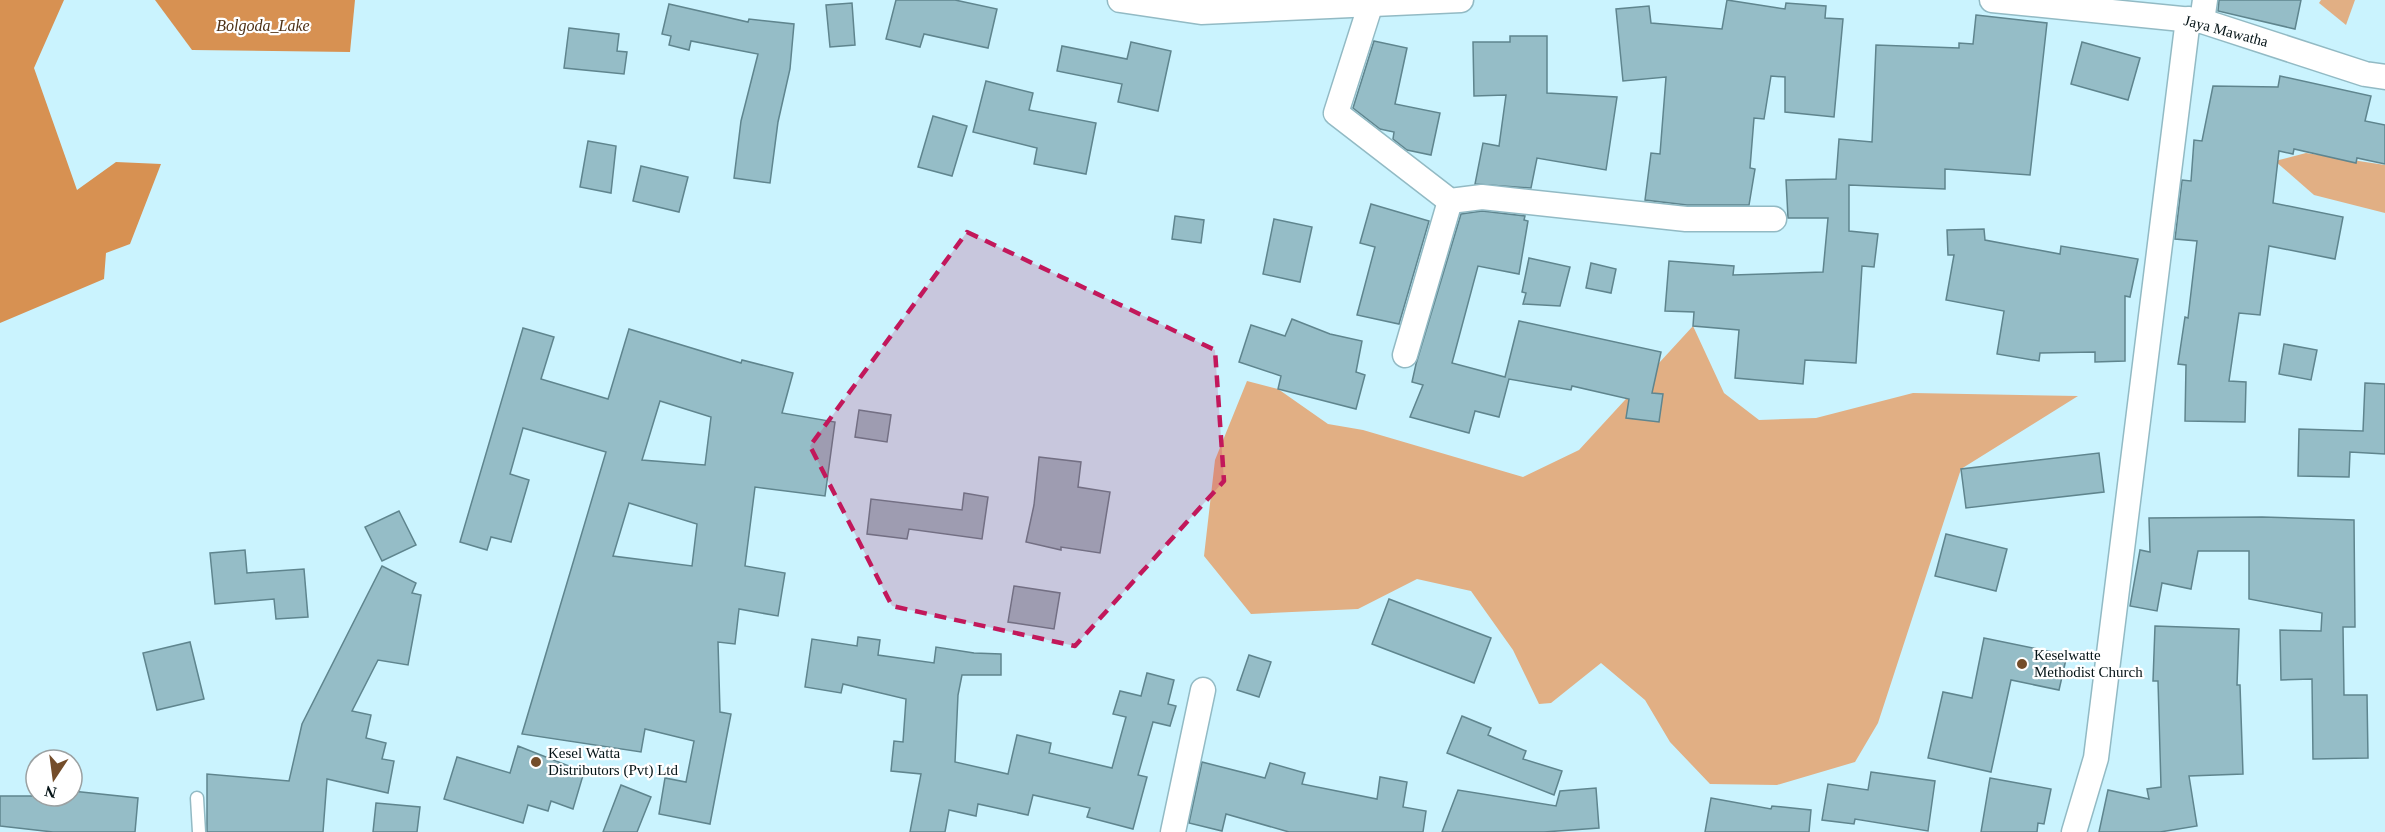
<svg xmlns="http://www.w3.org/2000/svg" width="2385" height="832" font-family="'Times New Roman',serif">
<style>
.green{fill:#e1af84}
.water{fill:#d79152}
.building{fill:#95bdc7;stroke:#5f858e;stroke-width:1.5;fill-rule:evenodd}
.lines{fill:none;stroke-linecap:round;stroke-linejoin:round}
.lane-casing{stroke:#92bac4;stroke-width:15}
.street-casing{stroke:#92bac4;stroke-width:27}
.lane{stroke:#fff;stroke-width:12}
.street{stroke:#fff;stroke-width:24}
.marked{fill:#c2185b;fill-opacity:0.2;stroke:#c2185b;stroke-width:4.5;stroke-dasharray:12 8;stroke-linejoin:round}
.poi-dot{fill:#744d2a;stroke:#fff;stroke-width:2}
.labels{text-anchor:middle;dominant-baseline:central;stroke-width:4.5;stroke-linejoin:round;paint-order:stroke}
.street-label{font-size:15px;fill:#041316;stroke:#fff}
.poi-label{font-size:15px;fill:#041316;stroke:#fff;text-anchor:start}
.water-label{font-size:16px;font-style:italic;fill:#4e3116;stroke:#fff}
</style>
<rect width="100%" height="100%" fill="#caf3fe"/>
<g class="green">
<polygon points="2321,0 2355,0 2346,25 2319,3"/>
<polygon points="2306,153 2385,165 2385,213 2314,195 2275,161"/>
<polygon points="1693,326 1724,393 1759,420 1816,418 1913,393 2078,396 1961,469 1878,723 1855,762 1777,785 1710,784 1670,742 1645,700 1601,663 1551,703 1539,704 1513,650 1471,591 1417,579 1358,609 1251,614 1204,556 1215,460 1247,381 1278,389 1328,424 1363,430 1523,477 1579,450"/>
</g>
<g class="water">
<polygon points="0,0 64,0 34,68 77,190 116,162 161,164 130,244 106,253 104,279 0,323"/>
<polygon points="155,0 355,0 350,52 192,50"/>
</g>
<g class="building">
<polygon points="896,0 955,0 997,9 988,48 924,34 920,47 886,39"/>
<polygon points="1727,0 1785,9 1786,3 1826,6 1825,18 1843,19 1834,117 1785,112 1785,77 1771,76 1764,119 1754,118 1750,168 1755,169 1749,205 1687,205 1645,200 1651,153 1660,154 1666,77 1623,81 1616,9 1649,6 1651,23 1722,29"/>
<polygon points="2219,0 2301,0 2295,29 2218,11"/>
<polygon points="852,3 855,45 830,47 826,5"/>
<polygon points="669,4 748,22 749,19 794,24 790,69 778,122 770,183 734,178 741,121 758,54 691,41 689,50 669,45 671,36 662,34"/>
<polygon points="1976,15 2047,23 2030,175 1945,169 1945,189 1849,185 1849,231 1878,234 1874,267 1862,266 1856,363 1805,360 1803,384 1735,378 1739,330 1693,326 1694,312 1665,311 1669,261 1734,266 1733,275 1823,272 1828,218 1788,218 1786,180 1836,179 1839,139 1872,142 1876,45 1959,48 1959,43 1973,44"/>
<polygon points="569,28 619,34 617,51 627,52 624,74 564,68"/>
<polygon points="1510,36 1547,36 1547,93 1617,97 1606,170 1537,158 1531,188 1475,184 1483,143 1499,146 1506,95 1474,96 1473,42 1510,42"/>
<polygon points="1374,41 1407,48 1395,104 1440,113 1431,155 1407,150 1393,139 1394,132 1380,129 1353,108"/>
<polygon points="1131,42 1171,51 1158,111 1118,102 1122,84 1057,71 1062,46 1127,59"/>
<polygon points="2082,42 2140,58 2128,100 2071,84"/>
<polygon points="2280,76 2371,96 2365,121 2385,125 2385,164 2357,158 2356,163 2294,149 2293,154 2279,151 2273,203 2343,217 2335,259 2269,246 2260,315 2239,313 2229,381 2246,382 2245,422 2185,421 2186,365 2178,364 2185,317 2188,318 2197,241 2175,239 2182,180 2191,181 2194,140 2202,141 2213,86 2278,87"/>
<polygon points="986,81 1033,93 1029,110 1096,123 1086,174 1034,164 1037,148 973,132"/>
<polygon points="933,116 967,126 952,176 918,167"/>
<polygon points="588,141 616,146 611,193 580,187"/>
<polygon points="641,166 688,177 679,212 633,201"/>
<polygon points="1371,204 1429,221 1399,324 1357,315 1375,247 1360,243"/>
<polygon points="1482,211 1525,216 1524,220 1528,221 1519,274 1478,266 1452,363 1505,377 1519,321 1661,352 1652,393 1663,394 1659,422 1626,418 1629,399 1572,386 1571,390 1509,379 1499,417 1475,411 1469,433 1410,417 1423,385 1412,382 1416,364 1461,214"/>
<polygon points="1175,216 1204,220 1201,243 1172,239"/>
<polygon points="1274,219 1312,227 1300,282 1263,274"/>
<polygon points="1984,229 1985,240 2060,254 2061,246 2138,259 2130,297 2125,296 2125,361 2095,362 2095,352 2040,353 2039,361 1997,354 2004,311 1946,300 1954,255 1948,255 1947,230"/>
<polygon points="1529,258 1570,267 1560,306 1523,304 1526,293 1522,292"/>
<polygon points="1591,263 1616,269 1611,293 1586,288"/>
<polygon points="1292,319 1330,334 1362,341 1356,372 1365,375 1356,409 1278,389 1281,376 1239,362 1251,325 1285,336"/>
<path d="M523,328L554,337L541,379L608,399L629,329L741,363L742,360L793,373L782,413L835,422L825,496L755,487L745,566L785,573L778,616L739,609L735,644L718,642L720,712L731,714L710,824L659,814L665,778L686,782L694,741L645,729L641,752L522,734L606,452L523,428L510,474L529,480L511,542L491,537L487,550L460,542ZM660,401L711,417L705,465L642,460ZM629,503L697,524L692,566L613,556Z"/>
<polygon points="2284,344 2317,350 2311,380 2279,374"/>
<polygon points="2365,383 2385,384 2385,454 2350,452 2349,477 2298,476 2299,429 2363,431"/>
<polygon points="859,410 891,415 887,442 855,437"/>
<polygon points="2099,453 2104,492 1966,508 1961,469"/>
<polygon points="1039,457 1081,462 1078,487 1110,492 1100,553 1061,547 1061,550 1026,542 1034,505"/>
<polygon points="964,493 988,497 982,539 909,529 907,539 867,534 871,499 962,510"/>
<polygon points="399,511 416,545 382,561 365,527"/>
<polygon points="2262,517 2354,520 2355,627 2343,627 2344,695 2367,695 2368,758 2313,759 2312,679 2281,680 2280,630 2321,631 2322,613 2249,599 2249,551 2198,551 2191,589 2162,583 2157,611 2130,606 2140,550 2150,552 2149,518"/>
<polygon points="1946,534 2007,549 1996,591 1935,576"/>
<polygon points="245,550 247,573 304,569 308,617 276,619 274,599 215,604 210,553"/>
<polygon points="382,566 416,583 412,593 421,595 408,665 378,660 352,711 371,715 366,738 386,743 382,759 394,761 388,793 327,779 323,832 207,832 207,774 289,781 302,724"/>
<polygon points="1014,586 1060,593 1054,629 1008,622"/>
<polygon points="1389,599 1491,638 1474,683 1372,644"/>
<polygon points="2155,626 2239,629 2237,685 2240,685 2243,774 2189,776 2197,826 2160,832 2099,832 2108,790 2149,799 2147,789 2161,787 2158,681 2153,681"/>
<polygon points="858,637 880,640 878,655 934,663 936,647 974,653 1001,654 1001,675 962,675 958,695 955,762 1008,774 1017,735 1051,743 1049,753 1112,768 1126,717 1113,714 1120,691 1141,696 1147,673 1174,680 1168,704 1176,706 1170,726 1153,722 1138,775 1147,777 1133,829 1087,817 1090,808 1033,795 1028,815 978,804 976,816 949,810 945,832 910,832 921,774 891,771 894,741 903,742 906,699 843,684 841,693 805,687 812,639 857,646"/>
<polygon points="1984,638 2067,655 2059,690 2011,680 1991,772 1928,758 1943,692 1972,698"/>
<polygon points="190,642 204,699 157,710 143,653"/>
<polygon points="1249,655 1271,662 1259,697 1237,690"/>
<polygon points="1462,716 1491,728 1488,735 1526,751 1523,759 1562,771 1554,795 1447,753"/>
<polygon points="518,746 584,772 573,809 551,801 548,811 528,805 523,823 444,799 457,757 510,773"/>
<polygon points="1202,762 1265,778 1270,763 1305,773 1302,784 1377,799 1380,777 1407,782 1403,807 1426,811 1423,832 1289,832 1226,814 1222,831 1189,823"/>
<polygon points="1871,772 1935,781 1928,831 1855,819 1854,824 1822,820 1828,784 1868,790"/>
<polygon points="1990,778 2051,789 2044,824 2038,823 2037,832 1981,832"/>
<polygon points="621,785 651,797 637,832 603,832"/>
<polygon points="1596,788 1599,828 1544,832 1442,832 1458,790 1556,806 1560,791"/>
<polygon points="72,791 138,798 135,832 53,832 0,826 0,796 72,796"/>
<polygon points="1711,798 1771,809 1772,806 1811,810 1809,832 1705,832"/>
<polygon points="376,803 420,807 417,832 373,832"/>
</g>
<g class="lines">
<defs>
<polyline id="lane" points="197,798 199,832"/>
<g id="street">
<polyline points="1120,0 1201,12 1461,0"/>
<polyline points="1372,0 1336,113 1450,201 1482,197 1686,219 1774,219"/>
<polyline points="1992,0 2202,21 2365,74 2385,77"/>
<polyline points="2202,21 2205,0"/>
<polyline points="1405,355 1450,201"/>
<polyline points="1173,832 1203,690"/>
<polyline points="2074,832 2096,758 2188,19"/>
</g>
</defs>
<use href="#lane" class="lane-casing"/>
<use href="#street" class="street-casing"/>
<use href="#lane" class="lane"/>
<use href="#street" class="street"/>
</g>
<path class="marked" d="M967,232L1215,350L1224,481L1075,646L892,606L810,446Z"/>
<g class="poi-dot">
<circle cx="2022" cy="664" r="6"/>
<circle cx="536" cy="762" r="6"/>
</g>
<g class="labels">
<g class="street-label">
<text transform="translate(2226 31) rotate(15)">Jaya Mawatha</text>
</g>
<g class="poi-label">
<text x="2034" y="655">Keselwatte<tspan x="2034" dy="17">Methodist Church</tspan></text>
<text x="548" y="753">Kesel Watta<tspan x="548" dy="17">Distributors (Pvt) Ltd</tspan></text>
</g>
<g class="water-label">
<text x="263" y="25">Bolgoda_Lake</text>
</g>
</g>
<g transform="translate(54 778) rotate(193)"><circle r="28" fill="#ffffff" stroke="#9ba1a2" stroke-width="1.5"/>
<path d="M0-4.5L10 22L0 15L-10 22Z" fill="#744d2a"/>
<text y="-9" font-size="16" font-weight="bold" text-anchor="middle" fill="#041316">N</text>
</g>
</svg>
